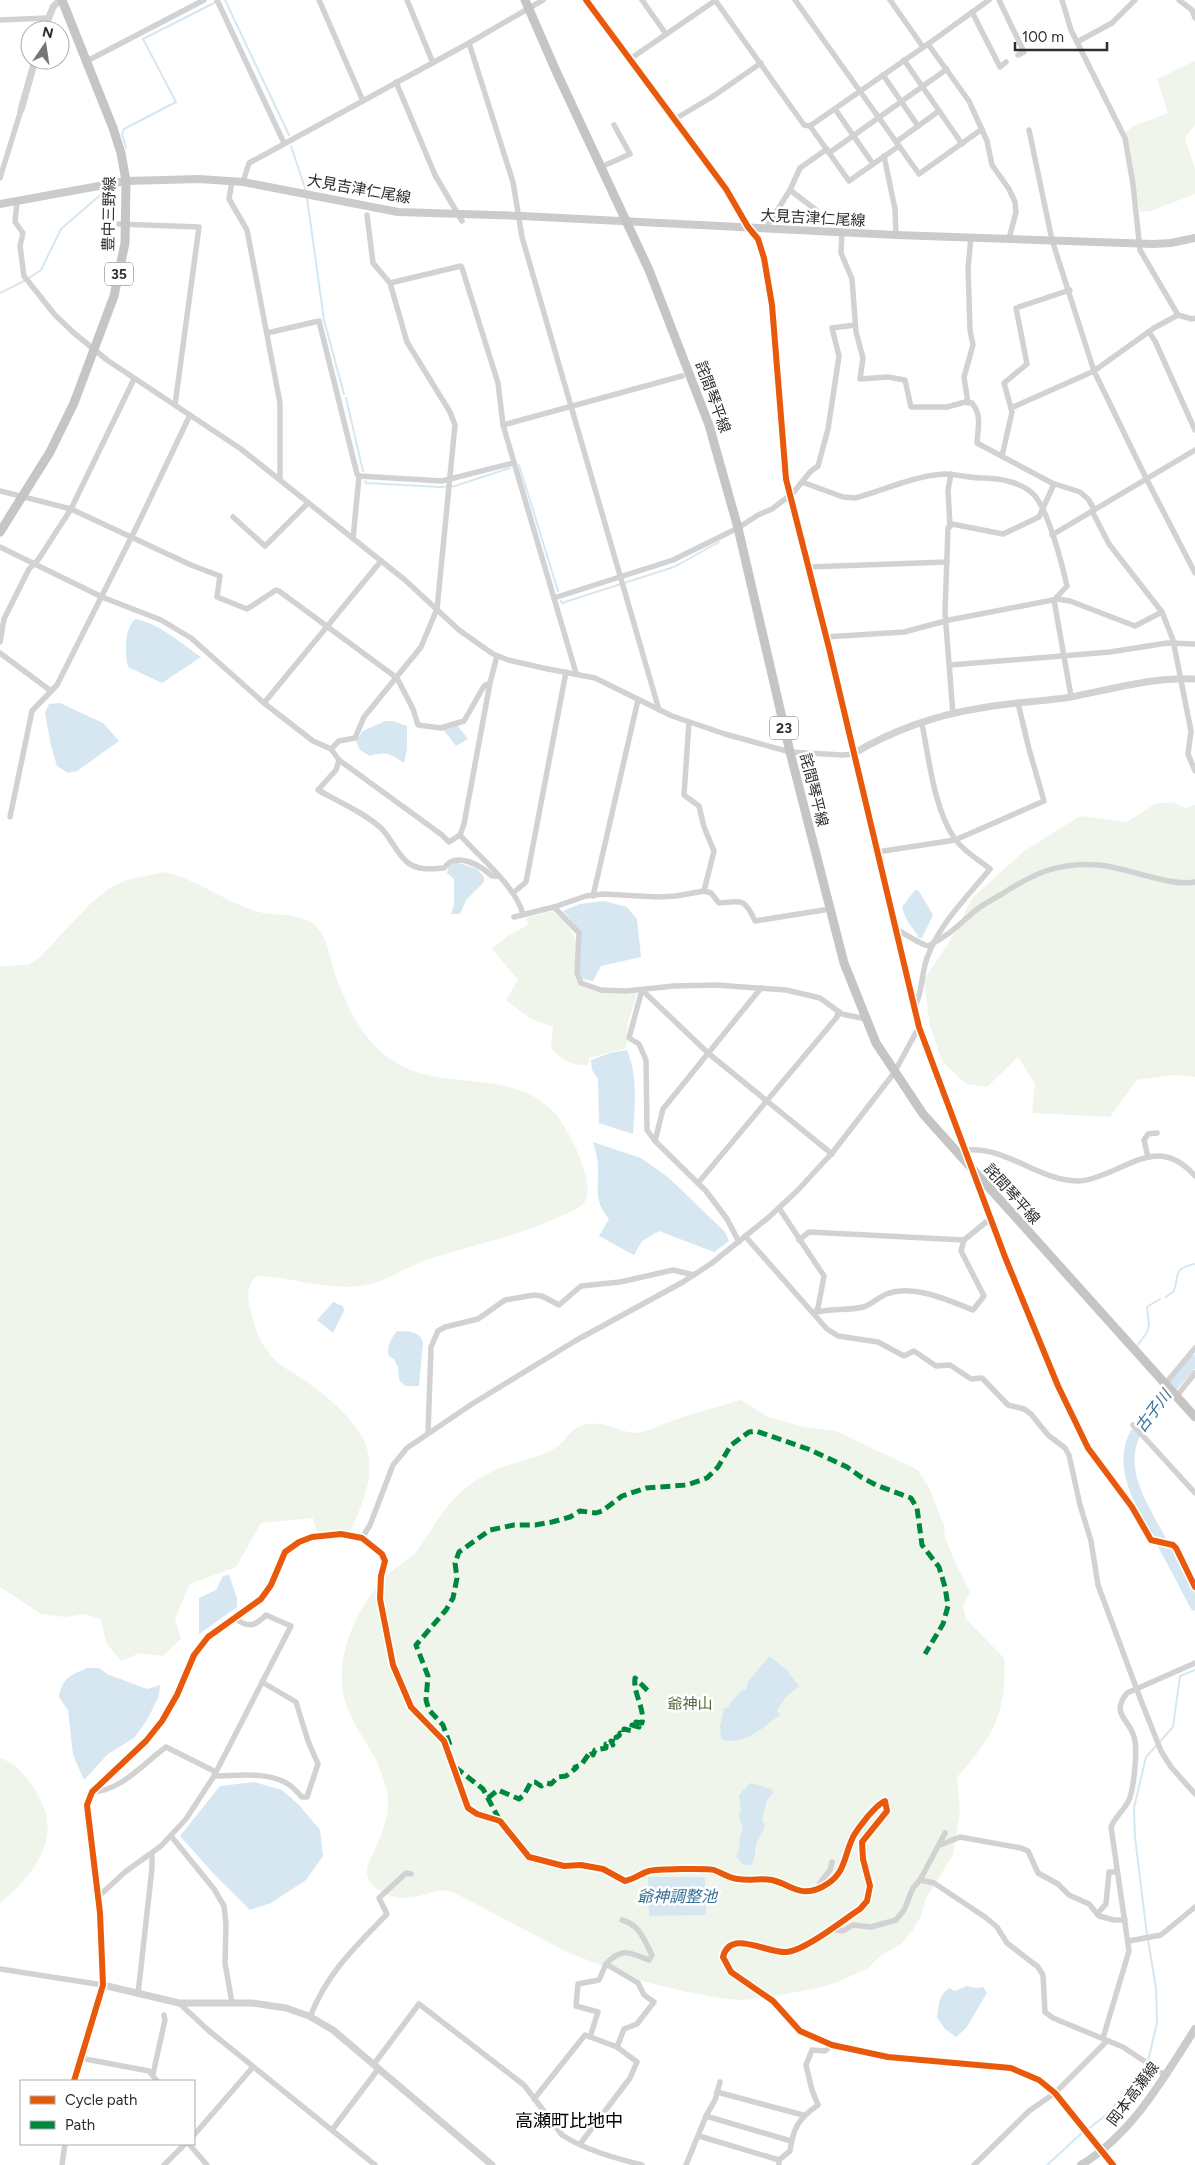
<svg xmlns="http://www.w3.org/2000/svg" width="1195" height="2165" font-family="Figtree,'Noto Sans JP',sans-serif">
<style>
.green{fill:#f0f5eb}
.water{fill:#d6e7f2}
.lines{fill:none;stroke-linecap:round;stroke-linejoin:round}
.stream{stroke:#d6e7f2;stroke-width:2}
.river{stroke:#d6e7f2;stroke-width:11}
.minor{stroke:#d2d2d2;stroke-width:5.5}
.tertiary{stroke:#d2d2d2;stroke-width:7}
.secondary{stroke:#cbcbcb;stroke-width:8}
.primary{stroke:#c5c5c5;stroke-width:9}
.quiet{stroke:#00873e;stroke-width:5;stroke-dasharray:10 5;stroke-linecap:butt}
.cycleway-casing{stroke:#fff;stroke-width:9}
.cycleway{stroke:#e8590c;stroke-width:6}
.labels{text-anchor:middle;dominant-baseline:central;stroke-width:5;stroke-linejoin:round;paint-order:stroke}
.shield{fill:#fff;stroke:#6c6c6c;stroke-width:1}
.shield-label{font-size:14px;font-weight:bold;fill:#2d2d2d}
.street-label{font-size:15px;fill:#2d2d2d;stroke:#fff}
.park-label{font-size:15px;fill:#506b38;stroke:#fff}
.water-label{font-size:16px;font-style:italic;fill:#377094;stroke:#fff}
.quarter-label{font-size:18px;fill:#000;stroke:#fff}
</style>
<rect width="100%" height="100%" fill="#fff"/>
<g class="green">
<polygon points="1195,61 1195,124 1185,138 1195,169 1195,194 1151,211 1140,212 1126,132 1133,126 1168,113 1157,79"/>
<polygon points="1172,802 1186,808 1195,805 1195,1077 1174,1075 1137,1080 1110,1117 1032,1113 1035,1084 1018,1057 987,1087 966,1084 942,1061 930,1026 924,979 947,946 973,897 1024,851 1080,816 1127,822 1155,804"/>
<path d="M164,872C198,879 226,903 259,912C276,916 305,913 317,927C327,938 330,956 334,971C345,1003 362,1041 392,1060C440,1093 505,1067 551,1109C566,1123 598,1184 584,1203C578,1210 567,1213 559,1217C516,1237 474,1244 429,1259C405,1267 386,1283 360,1286C325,1290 292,1277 257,1276C247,1284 247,1295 250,1307C253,1321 257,1337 266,1349C278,1367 291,1370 307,1382C326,1395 361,1425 367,1448C375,1478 362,1505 350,1532L317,1534L313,1518L261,1523L236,1567L190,1584L175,1618L181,1639L163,1656L140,1653L121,1661L106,1643L101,1619L85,1614L65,1617L41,1614L0,1587V966L28,965L40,957L89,905L108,889L126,880Z"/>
<path d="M553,911C561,919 574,930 576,942C579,959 571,969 580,985L600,991L638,990L628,1023L626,1048L589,1058L588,1065C572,1066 561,1060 551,1048L553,1027L531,1019L506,1000L518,980L492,949L509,935L528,925L526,918Z"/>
<path d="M741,1400L768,1417L804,1427L836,1431L918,1470L930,1490L945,1528L944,1535L956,1564L970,1592L963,1606L966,1619L1004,1658C1008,1711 992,1739 957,1777L960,1811L953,1855L926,1898L921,1916L913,1930L901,1944L880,1956L868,1968L838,1982L818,1988L775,1996L743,2000L726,1999L687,1992L637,1980L565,1951L451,1891C431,1887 411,1906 386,1894C377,1890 368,1883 367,1873C366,1864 372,1856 375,1849C384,1829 393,1805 385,1784C382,1776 380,1768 376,1760C363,1735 344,1714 342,1684C339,1644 362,1599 391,1572C398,1565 410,1559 417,1551C432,1530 445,1504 466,1488C474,1481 485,1475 495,1470C514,1461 541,1459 558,1446C567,1439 571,1428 583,1425C605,1419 619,1433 637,1433C645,1433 670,1421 680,1418C700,1411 721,1406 741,1400Z"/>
<path d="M0,1758C15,1763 26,1775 34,1788C39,1798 46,1808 47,1820C53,1851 23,1885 0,1903Z"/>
</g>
<g class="water">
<path d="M135,619C161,624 180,643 201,657L162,683L128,667C125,652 124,630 135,619Z"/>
<polygon points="60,703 103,723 119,741 77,771 68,773 57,766 51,746 45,713 49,704"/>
<path d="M385,721H393L407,726V749L404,763C391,754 386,751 370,756L360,750L356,741L363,731Z"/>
<polygon points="457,725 468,739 456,746 443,729"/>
<polygon points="456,862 477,869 484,877 484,882 466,900 460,914 451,914 454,905 454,879 447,873 448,867"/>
<path d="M915,890L919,891L933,915L922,938H919C913,927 904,919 902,907Z"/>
<polygon points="604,901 627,907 637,919 641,957 601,966 593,981 583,979 578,971 581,932 563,911 580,904"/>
<path d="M627,1050C638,1076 635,1106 633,1134L599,1123L598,1079L592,1070L591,1060L610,1053Z"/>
<path d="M593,1142L641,1158L669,1178L725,1232L729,1241L714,1252L659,1231L642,1241L634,1255L599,1236L609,1219C593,1200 599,1189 598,1166C598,1158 595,1150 593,1142Z"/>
<polygon points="333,1302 343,1306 344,1311 333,1333 317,1320"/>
<path d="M397,1331C408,1332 420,1330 423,1343L419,1386H405L399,1380L398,1367L394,1359L389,1356C386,1346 391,1339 397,1331Z"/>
<polygon points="229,1575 237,1598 237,1607 199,1634 199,1598 216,1590 223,1576"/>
<path d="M769,1656L786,1669L799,1686L786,1697L777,1710L780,1715C763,1727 744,1747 721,1739L720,1727L724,1708L729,1707L730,1703L743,1689L746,1690L748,1682Z"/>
<path d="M87,1668H99L107,1674L147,1689L160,1685L159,1696L147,1720L134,1738L108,1754L84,1780L73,1755L68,1710L59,1697C63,1677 69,1676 87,1668Z"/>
<polygon points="254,1782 282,1790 299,1805 320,1830 323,1856 306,1880 271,1903 250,1910 213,1873 180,1836 220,1786"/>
<path d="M750,1783L772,1789L773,1793L767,1800L762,1820L765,1825C763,1832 758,1838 756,1845C754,1854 757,1855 751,1865H743L736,1856C742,1848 737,1840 743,1829L738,1815L741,1810L739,1795Z"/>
<polygon points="705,1877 706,1915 649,1916 648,1877"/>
<path d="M967,1986L976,1988L983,1987L987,1993L966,2028L956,2037L945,2029L937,2017C940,2003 937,1998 949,1988L955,1991Z"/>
</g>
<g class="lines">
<g class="stream">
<polyline points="225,0 289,135"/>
<polyline points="291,146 306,191"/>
<polyline points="126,148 122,134 124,129 176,102 143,39 216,2"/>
<polyline points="307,198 324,320 344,394"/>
<polyline points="29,278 41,270 61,229 106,190"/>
<polyline points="0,293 24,281"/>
<polyline points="346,398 363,471"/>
<polyline points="519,465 558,591"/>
<polyline points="365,481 366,483 440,487 455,486 510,468"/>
<polyline points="561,601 562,603 674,567 719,542"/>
<path d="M1166,1297L1174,1291C1179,1275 1173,1268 1195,1264"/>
<polyline points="1138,1345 1147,1332 1149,1325 1147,1307 1160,1299"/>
<polyline points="1147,1935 1135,1837 1134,1808 1146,1757 1173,1727 1180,1676 1195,1670"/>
<polyline points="1148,1940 1156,1988 1157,2023 1148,2061"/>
<polyline points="1088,2129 1106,2115 1146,2070 1147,2066"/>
<polyline points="1047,2165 1084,2131"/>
</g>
<path class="river" d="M1195,1360C1179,1381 1140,1418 1132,1441C1120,1476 1146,1512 1161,1541C1173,1562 1184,1584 1195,1605"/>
<g class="minor">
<polyline points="217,0 284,143"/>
<polyline points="319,0 363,101"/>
<polyline points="407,0 433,63"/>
<polyline points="586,0 726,189 748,227 758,239 764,258 772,305 786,479 829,648 919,1027 971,1164"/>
<polyline points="642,0 666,34"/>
<polyline points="715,0 804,125 810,126"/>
<polyline points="795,0 919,174 982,129"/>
<polyline points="890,0 923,47"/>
<polyline points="999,0 1024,52 1018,55"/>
<polyline points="1062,0 1071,30 1125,138 1133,184 1140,250 1178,315 1192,319 1195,318"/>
<polyline points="1179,0 1192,10 1195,18"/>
<polyline points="972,12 1000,67 1006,62"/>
<polyline points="0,20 47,18"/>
<polyline points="1077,42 1112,23 1135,0"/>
<polyline points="469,43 513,182 522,237 659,710"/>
<polyline points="928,44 989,0"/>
<polyline points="630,59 716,0"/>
<polyline points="904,60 962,144"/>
<polyline points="87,61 204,0"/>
<polyline points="883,75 918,126"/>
<polyline points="396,82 435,175 462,221"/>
<polyline points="835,109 873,164"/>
<polyline points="675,119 712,97 761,63"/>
<polyline points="1029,130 1052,240 1094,371 1146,478 1195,573"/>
<polyline points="896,142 939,111"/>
<polyline points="899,146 849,181 810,126 928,44 969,101 987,141 992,165 1009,189 1015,202 1016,212 1009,239"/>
<polyline points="829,153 947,69"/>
<polyline points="884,156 895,209 896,235"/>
<polyline points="601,167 630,154 614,125"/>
<polyline points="0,178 21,110"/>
<polyline points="232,181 229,199 247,230 280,403 280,479"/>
<polyline points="243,182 249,163 469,43 543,0"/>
<polyline points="790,190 816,210"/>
<polyline points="17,202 15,222 23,233 20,246 24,276 55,315 74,333 107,360 241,449 405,580 459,630 493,654 508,660 543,668 595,678 672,716 725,734 790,752 842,755 853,754"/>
<polyline points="119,224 199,227 175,405"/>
<polyline points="766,228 790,190 800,168 827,149"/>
<path d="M842,232L841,253L852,279L856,332L863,358L860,379L888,377L905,380L911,407H947L965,402L972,403C982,415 978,428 977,443L1052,483L1080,492L1088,499L1094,509"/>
<polyline points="390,283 461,266 462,268 498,383 503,425 576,673"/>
<polyline points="1149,332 1155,341 1195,430"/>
<polyline points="267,333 319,321 357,474 359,476 353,539"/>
<polyline points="968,403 964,377 973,345 970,330 968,268 971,237"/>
<polyline points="1011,408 1094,371 1154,328 1178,315"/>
<polyline points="503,425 682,376"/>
<polyline points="1002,456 1012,412 1004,383 1027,364 1016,308 1070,290"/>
<polyline points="359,476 442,481 513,463"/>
<path d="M802,482L843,497L855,498C884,490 914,476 944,474C957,474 969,478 982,478C999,478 1023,482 1035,496C1049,513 1062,564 1067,586L1054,600L1071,696"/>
<polyline points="0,491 71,509 191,565 220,576 217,597 247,609 276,590 279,591 397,678 413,709 418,725 441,728 464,721 484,686 490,683"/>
<polyline points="1092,511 1109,544 1162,612 1173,640 1191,731 1188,754 1195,771"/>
<polyline points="233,517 265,546 308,503"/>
<polyline points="950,526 948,490 951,474"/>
<polyline points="1052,535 1195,450"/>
<polyline points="0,547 102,597 161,620 191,638 264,703 313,741 331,749 339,760 442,835 449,842 460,835 464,824 490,683 497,656"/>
<polyline points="808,567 947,562"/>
<polyline points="554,598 673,560 738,528 758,515 772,509 793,493 810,472 818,466 828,429 839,356 832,328 855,325"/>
<polyline points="825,637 904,632 949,620 1058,599 1070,601 1135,626 1162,612"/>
<polyline points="0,642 4,619 29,569 38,560 71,509 134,379"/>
<polyline points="0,653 51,691"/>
<polyline points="950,665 1110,652 1167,643 1195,644"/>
<polyline points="264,703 381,561"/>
<polyline points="953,714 945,613 948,528 952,524 1003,534 1039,517 1054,484"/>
<polyline points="689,722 684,795 699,806 704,827 714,851 704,891"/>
<polyline points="331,749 339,741 355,738 364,717 421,647 437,609 455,425 450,412 407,342 390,283 373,263 367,215"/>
<path d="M339,760L336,770L318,790C339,802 363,812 381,828C391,838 397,854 407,862C418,871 431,869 444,868C456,851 480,865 492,876H499"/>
<polyline points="10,817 32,711 57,685 138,524 190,415"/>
<path d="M460,835C480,858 514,884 523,914"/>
<polyline points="877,852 955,840 1044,801 1029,749 1018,703"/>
<polyline points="513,893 526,882 566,672"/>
<polyline points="593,896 638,700"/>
<path d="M554,907L586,896L603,894L658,897L676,896L704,891L711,893L719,903C742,901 745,898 755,921L830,909"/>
<polyline points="514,917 554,907 579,933 577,973 581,983 601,990 626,991 674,986 716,985 786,990 820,998 842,1014 866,1019"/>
<path d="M896,929C907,935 916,942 928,946C947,937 960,924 976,910C984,904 993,899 1002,894C1034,873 1059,862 1098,865C1126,867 1169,887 1195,882"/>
<polyline points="642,990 629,1038 639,1044 646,1060 647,1130 655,1141 706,1191 727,1219 739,1242"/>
<polyline points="642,990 708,1053 832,1154"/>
<path d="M915,1006C923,991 921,974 927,958C939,924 968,896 990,869C979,860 963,851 955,839C934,810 929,758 922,724"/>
<polyline points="655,1141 663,1109 761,988"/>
<path d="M966,1150C1007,1146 1038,1181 1079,1181C1088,1181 1097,1177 1105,1174C1140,1160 1164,1141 1195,1176"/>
<polyline points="1148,1157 1144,1140 1148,1134 1157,1133"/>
<polyline points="975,1175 1005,1257 1058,1386 1088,1448 1132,1507 1151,1540 1173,1545 1176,1548 1195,1587"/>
<polyline points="698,1183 837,1017 838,1011"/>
<polyline points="779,1208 824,1276 818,1308 815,1312"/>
<polyline points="745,1236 827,1329 838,1336 878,1342 904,1356 914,1351 936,1366 950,1365 971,1379 982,1378 1008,1405 1024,1409 1031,1414 1048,1435 1065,1448 1069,1455 1080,1505 1091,1541 1098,1585 1140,1698 1161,1751 1171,1767 1195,1794"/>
<polyline points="799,1240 809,1232 964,1240"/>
<path d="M813,1313C830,1308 847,1311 863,1307C872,1305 878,1297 887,1294C914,1284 948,1300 973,1310L984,1296L961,1251L964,1240L991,1218"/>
<polyline points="1165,1384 1195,1348"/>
<polyline points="1176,1397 1195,1373"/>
<polyline points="1133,1425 1195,1493"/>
<polyline points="428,1433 431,1347 438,1331 445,1327 478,1319 505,1300 534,1295 542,1296 559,1305 581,1286 620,1282 673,1270 694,1275"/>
<polyline points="362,1538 370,1525 393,1465 407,1448 472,1404 575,1341 683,1282 712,1263 769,1217 797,1191 833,1152 894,1073 919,1027"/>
<path d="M214,1776C238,1776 267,1771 288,1784C293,1787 298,1793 302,1797H307L318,1764L308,1741L296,1702L262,1682"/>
<path d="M92,1792C121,1791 144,1763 166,1747L216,1772"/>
<polyline points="945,1833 920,1880 934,1883 985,1917 997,1927 1007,1943 1038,1967 1043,1975 1045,2012 1053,2018 1123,2047 1165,2075"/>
<polyline points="171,1836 214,1889 224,1906 226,1924 225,1963 232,2003"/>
<polyline points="940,1845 960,1837 1021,1848 1028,1851 1038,1873 1058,1884 1069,1895 1089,1904 1099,1916 1114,1920 1125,1920"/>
<polyline points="822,1887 820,1883 830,1870 832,1862"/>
<path d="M97,1898L125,1872L161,1846L186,1819L214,1776L291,1626L266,1615C254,1627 249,1628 234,1618"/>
<polyline points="1097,1914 1106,1904 1109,1872 1116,1872"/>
<polyline points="830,1929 843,1931 853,1925 871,1927 896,1920 904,1910 913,1888 920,1880"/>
<polyline points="1129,1941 1161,1935 1195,1907"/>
<path d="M606,1964C623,1946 629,1953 649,1960L652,1955C644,1940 640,1925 622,1920"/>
<polyline points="0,1969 103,1985"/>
<polyline points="138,1994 152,1868 152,1853"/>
<polyline points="179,2003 208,2030 375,2165"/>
<path d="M310,2017C327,1973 355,1947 387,1914L379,1898L406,1873L411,1874"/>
<polyline points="590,2037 598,2012 576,2006 578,1984 599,1980 606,1964 638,1983 644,1995 654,2002 637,2024 624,2029 617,2047"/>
<path d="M1103,2038L1129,1951L1111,1827C1115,1817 1123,1811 1128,1802C1134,1791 1137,1753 1135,1741C1132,1719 1109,1716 1127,1693L1195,1663"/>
<polyline points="80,2058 149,2071 157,2081"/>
<path d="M374,2064L419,2004L524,2085L562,2135C585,2150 615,2158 642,2165"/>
<polyline points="153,2074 165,2020 164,2015"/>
<path d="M74,2081L103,1985L100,1913L87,1805L92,1792L146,1741L162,1721L177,1695L194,1655L208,1637L261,1599L271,1585L285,1552L299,1542L312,1537L341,1534L362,1538L382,1554L385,1561L381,1576L380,1599L393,1665L411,1707L444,1741L468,1808L477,1814L500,1821L529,1857L564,1866L581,1865L603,1869L625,1881C635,1879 641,1873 649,1871C655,1869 708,1868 714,1870C722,1873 729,1878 738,1879C750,1881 761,1878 772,1880C792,1885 800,1898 822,1887C846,1875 843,1858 853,1837C857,1829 863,1823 868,1816C874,1810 878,1804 885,1801"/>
<polyline points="717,2092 803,2115"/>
<polyline points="534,2099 585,2035 617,2047 637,2062 630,2078 580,2144"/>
<polyline points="706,2116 791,2141"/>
<polyline points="332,2130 379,2068"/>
<polyline points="194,2135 253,2067"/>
<polyline points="699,2136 779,2160"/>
<polyline points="189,2144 207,2165"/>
<polyline points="62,2165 65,2144"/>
<polyline points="164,2165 185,2144"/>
<polyline points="686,2165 706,2116 715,2100 720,2082"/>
<path d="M779,2165V2160L790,2151C793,2128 799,2118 818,2105L812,2090L806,2065L812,2050L825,2051L832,2045"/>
<polyline points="974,2165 1029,2111 1055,2093 1107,2041"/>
</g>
<g class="tertiary">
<polyline points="44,30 53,7 60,0"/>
<polyline points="21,110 35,60"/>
<path d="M853,754C891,731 937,715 981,708C1011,702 1041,702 1071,697C1112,689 1153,677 1195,679"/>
<path d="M885,1801L887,1811L862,1842L863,1859L870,1886L867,1901L860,1909C843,1920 806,1950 787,1952C767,1954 730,1928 723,1957L731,1972L773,2001L800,2031L832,2045L888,2057L1011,2068L1039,2080L1055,2093L1113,2165"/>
<polyline points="103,1985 179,2003 252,2003 286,2008 309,2016 333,2030 492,2165"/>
</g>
<g class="secondary">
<polyline points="0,204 126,181 199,179 243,182 398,212 522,216 896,235 1153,244 1171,243 1195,238"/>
<path d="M1081,2165C1133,2133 1163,2079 1195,2029"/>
</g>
<g class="primary">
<polyline points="525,0 556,71 649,270 709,425 738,528 790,752 844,963 876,1043 923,1114 1195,1417"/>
<polyline points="0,532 50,452 74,403 114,296 125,243 126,181 121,153 113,128 62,0"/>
</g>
<g class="quiet">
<polyline points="450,1745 443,1725 429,1710 426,1700 428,1676 416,1645 446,1610 453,1598 457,1578 455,1563 459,1552 490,1530 514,1525 535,1525 552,1522 570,1517 580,1511 596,1513 602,1511 622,1496 646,1488 687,1485 707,1478 718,1467 731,1445 749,1432 756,1431 808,1449 847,1467 861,1477 876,1485 911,1498 917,1508 922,1545 939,1567 945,1587 948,1606 943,1624 925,1654"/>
<polyline points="455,1767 483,1789 500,1821"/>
<path d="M488,1798L498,1790L519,1799L524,1795L531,1782H535L541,1786L546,1783L551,1784L558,1777L566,1776L576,1768L575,1767L581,1765L591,1751L593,1755L595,1750L606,1748V1744L613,1745L611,1741L616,1743V1737L619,1736L620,1733L624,1734V1729L632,1731V1725L639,1727L636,1722L642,1723C645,1708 633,1694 635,1678L651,1694"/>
</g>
<defs>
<g id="cycleway">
<polyline points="586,0 726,189 748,227 758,239 764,258 772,305 786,479 829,648 919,1027 1005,1257 1058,1386 1088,1448 1132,1507 1151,1540 1173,1545 1176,1548 1195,1587"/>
<path d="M74,2081L103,1985L100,1913L87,1805L92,1792L146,1741L162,1721L177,1695L194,1655L208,1637L261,1599L271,1585L285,1552L299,1542L312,1537L341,1534L362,1538L382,1554L385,1561L381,1576L380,1599L393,1665L411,1707L444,1741L468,1808L477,1814L500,1821L529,1857L564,1866L581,1865L603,1869L625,1881C635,1879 641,1873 649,1871C655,1869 708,1868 714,1870C722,1873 729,1878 738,1879C750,1881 761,1878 772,1880C792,1885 800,1898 822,1887C846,1875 843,1858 853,1837C857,1829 863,1823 868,1816C874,1810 878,1804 885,1801L887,1811L862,1842L863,1859L870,1886L867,1901L860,1909C843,1920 806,1950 787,1952C767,1954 730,1928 723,1957L731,1972L773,2001L800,2031L832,2045L888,2057L1011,2068L1039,2080L1055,2093L1113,2165"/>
</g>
</defs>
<use href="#cycleway" class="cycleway-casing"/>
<use href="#cycleway" class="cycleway"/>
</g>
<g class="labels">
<g class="shield">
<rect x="105" y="262.5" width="28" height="23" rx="4"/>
<rect x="770" y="716.5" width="28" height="23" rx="4"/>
</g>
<g class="shield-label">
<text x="119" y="274">35</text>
<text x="784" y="728">23</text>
</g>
<g class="street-label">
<text transform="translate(359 189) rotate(10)">大見吉津仁尾線</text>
<text transform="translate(109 214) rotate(-89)">豊中三野線</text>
<text transform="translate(813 218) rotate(3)">大見吉津仁尾線</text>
<text transform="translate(713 397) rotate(70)">詫間琴平線</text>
<text transform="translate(814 790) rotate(76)">詫間琴平線</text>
<text transform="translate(1012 1194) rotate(48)">詫間琴平線</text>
<text transform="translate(1133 2094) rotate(-53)">岡本高瀬線</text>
</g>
<g class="park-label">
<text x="690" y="1704">爺神山</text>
</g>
<g class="water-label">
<text transform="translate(1153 1411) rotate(-53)">古子川</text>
<text x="677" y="1896">爺神調整池</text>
</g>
<g class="quarter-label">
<text x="569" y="2121">高瀬町比地中</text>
</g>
</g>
<rect x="20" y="2080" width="175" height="65" fill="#ffffff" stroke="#ababab"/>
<rect x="30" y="2096" width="25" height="8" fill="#e8590c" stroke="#ababab"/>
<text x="65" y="2105" font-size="15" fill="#2d2d2d">Cycle path</text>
<rect x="30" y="2121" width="25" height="8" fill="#00873e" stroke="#ababab"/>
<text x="65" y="2130" font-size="15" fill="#2d2d2d">Path</text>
<g transform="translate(45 45) rotate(13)"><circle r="24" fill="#ffffff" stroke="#ababab"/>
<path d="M0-4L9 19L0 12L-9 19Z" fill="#767676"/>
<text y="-8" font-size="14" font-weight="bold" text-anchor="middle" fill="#2d2d2d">N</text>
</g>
<path d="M1015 42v8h92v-8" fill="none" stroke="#2d2d2d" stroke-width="2.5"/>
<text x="1022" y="42" font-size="15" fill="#2d2d2d" stroke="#ffffff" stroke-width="4" paint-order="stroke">100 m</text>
</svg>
